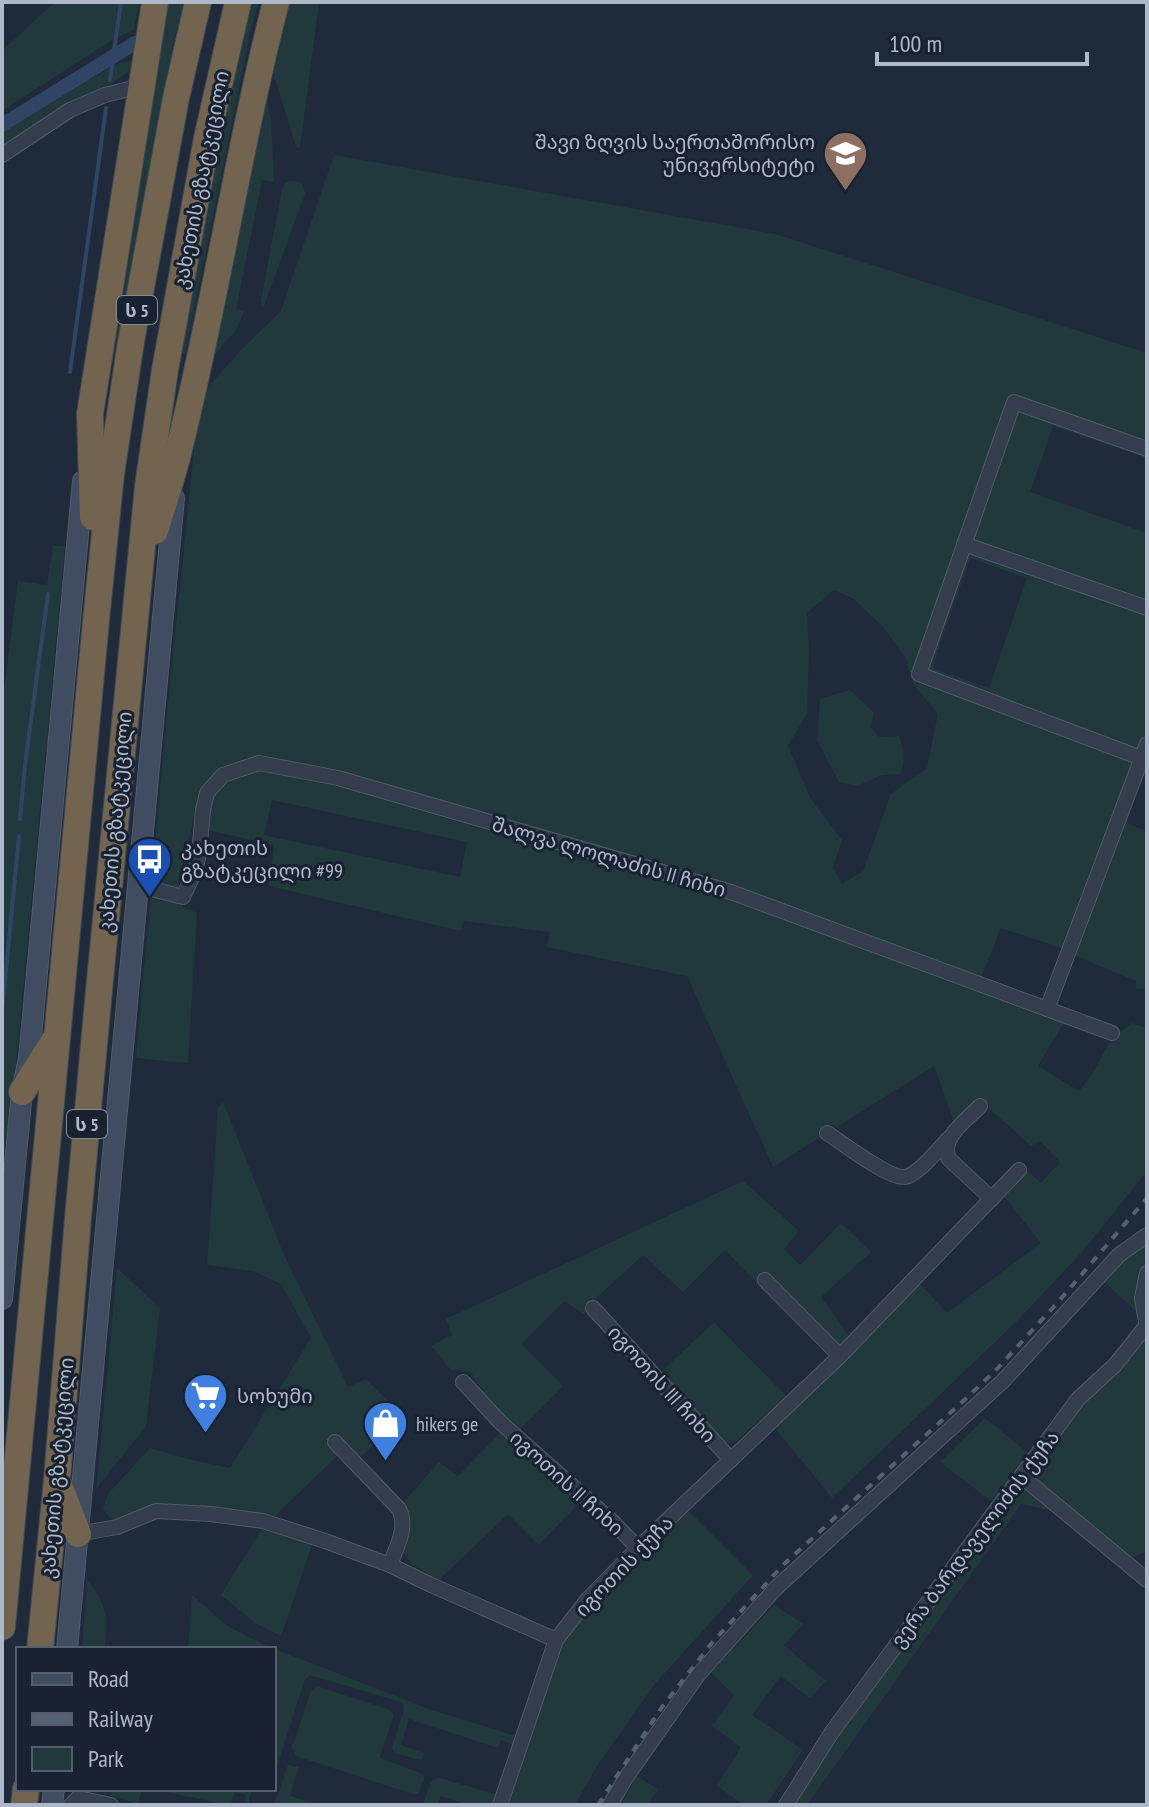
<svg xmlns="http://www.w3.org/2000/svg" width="1149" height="1807" font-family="'PT Sans Narrow','Noto Sans Georgian',sans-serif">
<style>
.green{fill:#21393c;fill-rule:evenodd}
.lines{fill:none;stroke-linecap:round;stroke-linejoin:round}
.stream{stroke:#2f4563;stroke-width:4}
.canal{stroke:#2f4563;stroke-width:14}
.street-casing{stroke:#505b69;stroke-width:16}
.secondary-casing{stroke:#505b69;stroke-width:22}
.highway-casing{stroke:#3d4856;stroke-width:28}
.street{stroke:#333d4b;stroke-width:14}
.secondary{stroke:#404c5f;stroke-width:20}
.highway{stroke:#72644f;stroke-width:26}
.rail{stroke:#546173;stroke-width:4;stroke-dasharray:8 8;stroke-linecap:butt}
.labels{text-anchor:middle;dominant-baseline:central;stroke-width:6;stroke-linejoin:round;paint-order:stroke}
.shield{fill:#182230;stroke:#808b9a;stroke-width:2}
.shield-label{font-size:18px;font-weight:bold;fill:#adb8c8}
.poi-label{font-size:20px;fill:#adb8c8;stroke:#182230;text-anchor:start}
.street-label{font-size:20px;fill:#adb8c8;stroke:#182230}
</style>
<rect width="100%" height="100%" fill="#1f2b3b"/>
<g class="green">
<polygon points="55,2 139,2 134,29 104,45 2,111 2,51"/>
<polygon points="167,2 185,2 175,36 112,371"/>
<polygon points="246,2 259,2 250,34 185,354 177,351"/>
<polygon points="286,2 319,2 300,148 296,147 271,65"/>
<polygon points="132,60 129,71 114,82 2,150 2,133 114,65"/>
<polygon points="263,78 271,121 274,182 262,180 236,309 244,311 236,330 208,362"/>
<path d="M334,155L775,234L1147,353V447L1013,399L915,677L1136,760L1064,949L1001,928L980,980L765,899L340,770L258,758L202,788L195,807L192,827L173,902L197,913L188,1063L136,1058L166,723L195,440L202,394L241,350L281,311ZM834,590L854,599L883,627L906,658L913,684L938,714L927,768L891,794L863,871L842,884L833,867L842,840L811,799L788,746L807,713L809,653L807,613Z"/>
<polygon points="295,181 303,184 305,194 263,308 261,300 282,189 285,182"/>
<polygon points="1018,407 1147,453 1147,458 1053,426 1030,492 1147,533 1147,605 971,542"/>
<polygon points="53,546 65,546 2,1210 2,706 18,581 47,585"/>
<path d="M968,549L1147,611V733L1139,754L925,671ZM970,558L1027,578L989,688L932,668Z"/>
<path d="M850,690L874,713L871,727L879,737L899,736C904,750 906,760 900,774L882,775L857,786L839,782L817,740L820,699Z"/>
<path d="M262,769L313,779L489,831L727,895L1066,1019L1038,1066L1079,1091L1091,1076L1111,1040L1132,1023L1147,1028V1171L1082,1252L1019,1319L832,1498L776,1429L919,1283L947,1313L1041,1243L1002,1194L1025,1169L1041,1183L1060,1162L1040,1141L1031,1146L981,1101L956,1127L934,1066L773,1167L687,976L547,947L550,932L464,921L461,931L269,886L274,845L207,830C212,785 221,782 262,769ZM272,800L467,842L460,877L264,835Z"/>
<polygon points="1124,822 1147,831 1147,989 1136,989 1136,981 1074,955"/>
<polygon points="223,1102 284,1255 348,1387 366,1379 403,1416 358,1460 339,1454 275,1516 240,1509 174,1506 119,1520 110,1518 103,1509 108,1494 150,1448 184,1458 230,1468 311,1338 281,1284 253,1271 207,1265 218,1108"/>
<path d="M743,1181L799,1231L784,1249L800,1265L841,1223L871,1252L821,1297L849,1336L839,1346L765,1275L757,1283L725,1250L683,1292L643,1255L592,1302L584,1314L564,1301L521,1344L563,1386L517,1432C498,1415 483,1395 471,1372L458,1370H451L431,1346L452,1335L446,1319Z"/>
<path d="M1147,1241C1147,1266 1135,1285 1136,1311L1100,1278Z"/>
<polygon points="117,1268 160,1308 146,1426 96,1489"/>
<polygon points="714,1322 786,1396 736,1442 727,1443 659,1374"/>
<polygon points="1144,1339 1147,1340 1147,1551 1127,1560 1032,1475 1083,1401"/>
<polygon points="985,1418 1028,1453 991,1501 940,1462"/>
<polygon points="502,1431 582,1500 539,1545 508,1514 439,1580 411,1564 404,1553 405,1541 402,1504 439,1462 458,1476"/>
<polygon points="1021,1488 1029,1488 1058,1512 1021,1504 807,1805 791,1805 833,1739"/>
<polygon points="689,1511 753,1575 654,1685 597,1766 575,1805 506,1805 554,1663 565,1637 591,1604"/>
<polygon points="263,1527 313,1542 281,1636 255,1623 221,1595"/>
<path d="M87,1580C108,1606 107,1616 105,1649H82Z"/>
<polygon points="192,1595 226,1625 262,1644 429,1709 519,1737 516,1746 501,1740 498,1748 409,1719 401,1745 424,1753 421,1760 394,1753 392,1747 403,1714 404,1706 401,1702 310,1675 305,1679 274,1775 274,1649 188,1649"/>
<polygon points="774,1605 803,1624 784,1645 826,1681 810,1698 781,1676 752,1715 803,1750 766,1805 744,1805 717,1786 741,1747 712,1726 734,1695 711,1673"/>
<polygon points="317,1686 390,1710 393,1714 393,1718 380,1757 382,1759 423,1774 424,1779 418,1794 413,1794 296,1756 292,1747 311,1691"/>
<polygon points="288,1765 299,1767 290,1796 319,1805 274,1805"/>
<polygon points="637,1776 658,1789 648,1805 620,1805"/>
<polygon points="438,1778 443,1779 498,1795 494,1805 467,1805 441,1796 437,1805 423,1805 431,1782"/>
<polygon points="114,1789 142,1789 138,1804 110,1796"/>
<polygon points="152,1789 252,1789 248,1805 244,1805 246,1795 235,1792 231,1803 238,1805 228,1805"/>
</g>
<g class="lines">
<g class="stream">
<polyline points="110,80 121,2"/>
<polyline points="70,372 106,108"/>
<polyline points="20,819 25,765 48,594"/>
<polyline points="2,1012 19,836"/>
</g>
<polyline class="canal" points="2,125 135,43"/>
<defs>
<g id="street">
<polyline points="2,155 70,110 105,95 141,86"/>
<polyline points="964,544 1147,608"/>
<polyline points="1141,758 919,674 1014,402 1147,449"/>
<polyline points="138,889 152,889 183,897 195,871 199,854 203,810 207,793 223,775 259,763 338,778 731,892 1112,1033"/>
<polyline points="1047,1009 1147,744"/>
<path d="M980,1106C967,1120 939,1138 949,1159L992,1199"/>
<path d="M827,1133C841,1142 889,1179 905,1177C916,1176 940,1148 948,1139"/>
<polyline points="1147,1273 1142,1298 1147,1328"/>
<polyline points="765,1280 840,1356"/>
<polyline points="593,1308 731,1460"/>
<polyline points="463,1382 500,1422 613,1522 638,1548"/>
<path d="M335,1442L399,1509C408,1527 397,1546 390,1565"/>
<polyline points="1021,1476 1147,1580"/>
<polyline points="78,1534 117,1527 156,1511 211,1514 263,1521 325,1541 390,1565 429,1584 556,1640"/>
<polyline points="71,1805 78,1798 111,1805"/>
<polyline points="500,1805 556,1640 588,1599 638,1548 840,1356 1019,1170"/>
<polyline points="610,1805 625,1779 698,1675 776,1588 1003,1381 1119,1255 1147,1235"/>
<polyline points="786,1805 832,1732 1078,1399 1115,1365 1146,1326"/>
</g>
<g id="secondary">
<polyline points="2,1299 22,1092 29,1058 83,481"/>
<polyline points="67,1649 174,498"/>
<polyline points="52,1805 54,1789"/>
</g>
<g id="highway">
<polyline points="93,517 90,414 155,2"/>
<path d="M155,531C163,504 173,476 179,449C216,301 238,150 276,2"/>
<polyline points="22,1092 54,1041"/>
<polyline points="59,1485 78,1534"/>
<polyline points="2,1627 96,621 111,474 131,342 176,98 198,2"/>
<polyline points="40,1649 57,1479 78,1218 98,1001 148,486 165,370 207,138 238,2"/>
<polyline points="24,1805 26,1789"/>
</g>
</defs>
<use href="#street" class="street-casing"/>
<use href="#secondary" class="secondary-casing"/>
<use href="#highway" class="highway-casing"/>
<use href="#street" class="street"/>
<use href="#secondary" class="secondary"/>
<use href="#highway" class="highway"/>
<polyline class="rail" points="598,1805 662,1707 711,1644 784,1564 960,1404 996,1370 1059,1301 1147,1198"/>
</g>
<defs>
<symbol id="university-pin" viewBox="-11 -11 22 30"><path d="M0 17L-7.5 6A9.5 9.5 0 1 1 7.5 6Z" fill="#8d6e63" stroke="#182230"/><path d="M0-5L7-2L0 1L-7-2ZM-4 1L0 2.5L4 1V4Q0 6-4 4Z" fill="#fff"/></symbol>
<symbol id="bus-pin" viewBox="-11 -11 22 30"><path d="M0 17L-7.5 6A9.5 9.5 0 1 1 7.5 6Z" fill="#1a4fb4" stroke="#182230"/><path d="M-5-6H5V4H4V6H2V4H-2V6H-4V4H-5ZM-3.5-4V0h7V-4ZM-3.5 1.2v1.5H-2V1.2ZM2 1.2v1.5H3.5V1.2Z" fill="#fff"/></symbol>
<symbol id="supermarket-pin" viewBox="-11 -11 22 30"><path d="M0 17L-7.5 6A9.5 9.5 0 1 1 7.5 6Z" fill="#3f7fe0" stroke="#182230"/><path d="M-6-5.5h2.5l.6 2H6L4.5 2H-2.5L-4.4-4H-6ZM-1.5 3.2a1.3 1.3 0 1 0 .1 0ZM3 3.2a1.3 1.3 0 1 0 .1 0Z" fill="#fff"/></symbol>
<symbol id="shop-pin" viewBox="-11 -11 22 30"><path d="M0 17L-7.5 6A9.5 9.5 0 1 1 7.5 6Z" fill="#3f7fe0" stroke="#182230"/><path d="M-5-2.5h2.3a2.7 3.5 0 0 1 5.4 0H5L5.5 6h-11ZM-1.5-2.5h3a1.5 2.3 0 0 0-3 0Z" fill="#fff"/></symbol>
</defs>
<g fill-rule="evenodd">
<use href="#university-pin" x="820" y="128" width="51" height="69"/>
<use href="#bus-pin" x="124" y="834" width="51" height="69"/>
<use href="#supermarket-pin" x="180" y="1370" width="51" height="69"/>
<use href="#shop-pin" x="360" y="1398" width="51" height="69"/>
</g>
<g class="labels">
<g class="shield">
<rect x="117" y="296" width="40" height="28" rx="6"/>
<rect x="67" y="1110" width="40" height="28" rx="6"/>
</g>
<g class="shield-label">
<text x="137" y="310">ს 5</text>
<text x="87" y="1124">ს 5</text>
</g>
<g class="poi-label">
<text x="815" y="142" text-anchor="end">შავი ზღვის საერთაშორისო<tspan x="815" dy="23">უნივერსიტეტი</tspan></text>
<text x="181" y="848">კახეთის<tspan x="181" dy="23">გზატკეცილი #99</tspan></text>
<text x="237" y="1396">სოხუმი</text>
<text x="416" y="1424">hikers ge</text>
</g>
<g class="street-label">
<text transform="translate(201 180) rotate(-79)">კახეთის გზატკეცილი</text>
<text transform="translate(115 822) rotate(-85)">კახეთის გზატკეცილი</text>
<text transform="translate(609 857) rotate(16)">შალვა ლოლაძის II ჩიხი</text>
<text transform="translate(662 1384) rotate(48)">იგოთის III ჩიხი</text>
<text transform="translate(57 1468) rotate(-85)">კახეთის გზატკეცილი</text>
<text transform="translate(567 1483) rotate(42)">იგოთის II ჩიხი</text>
<text transform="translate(975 1539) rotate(-53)">ვერა ბარდაველიძის ქუჩა</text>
<text transform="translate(624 1566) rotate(-46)">იგოთის ქუჩა</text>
</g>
</g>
<rect width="1149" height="1807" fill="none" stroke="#adb8c8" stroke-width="8"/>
<rect x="16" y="1647" width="260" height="144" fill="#182230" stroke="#545e6d" stroke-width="2"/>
<rect x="32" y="1673" width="40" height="12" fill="#404c5f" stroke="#545e6d" stroke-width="2"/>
<text x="88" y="1687" font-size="24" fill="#adb8c8">Road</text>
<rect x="32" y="1713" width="40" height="12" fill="#546173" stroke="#545e6d" stroke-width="2"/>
<text x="88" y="1727" font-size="24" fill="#adb8c8">Railway</text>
<rect x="32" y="1747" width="40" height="24" fill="#21393c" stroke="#545e6d" stroke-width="2"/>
<text x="88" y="1767" font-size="24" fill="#adb8c8">Park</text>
<path d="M877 52v12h210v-12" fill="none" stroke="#adb8c8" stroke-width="4"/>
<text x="889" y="52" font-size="24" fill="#adb8c8" stroke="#182230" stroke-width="6" paint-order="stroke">100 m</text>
</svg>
